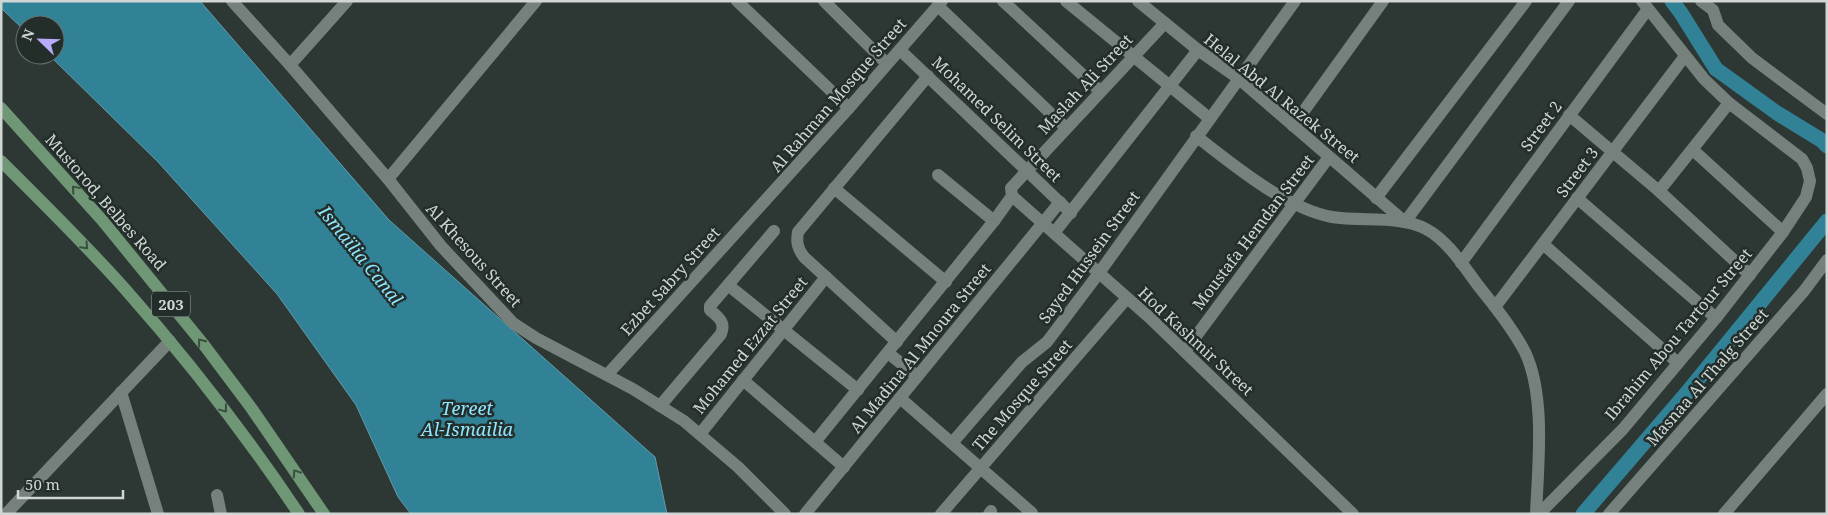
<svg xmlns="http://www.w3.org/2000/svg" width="1828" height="515" font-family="'Noto Serif',serif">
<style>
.water{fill:#328297;stroke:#619ba9}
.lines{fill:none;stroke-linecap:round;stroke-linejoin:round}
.canal{stroke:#328297;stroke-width:15}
.minor{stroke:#76817d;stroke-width:12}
.secondary{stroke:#76817d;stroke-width:12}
.primary{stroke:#6f9775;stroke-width:12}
.oneway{stroke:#3a4e40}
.labels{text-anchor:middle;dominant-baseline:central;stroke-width:5;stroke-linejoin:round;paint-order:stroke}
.shield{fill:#232e2a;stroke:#9ca4a1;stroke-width:1}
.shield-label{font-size:15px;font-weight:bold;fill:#d0d6d4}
.street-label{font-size:16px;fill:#d0d6d4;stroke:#232e2a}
.water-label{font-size:18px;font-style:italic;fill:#8fe5ff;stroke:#232e2a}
</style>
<rect width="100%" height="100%" fill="#2d3834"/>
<polygon class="water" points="1,1 200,1 389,220 655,457 667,514 411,514 398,497 356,405 277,294 158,162 49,55 55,55 55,25 25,25 25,31 1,8"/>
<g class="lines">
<g class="canal">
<polyline points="1672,1 1681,13 1716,69 1777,113 1821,140 1827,146"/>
<polyline points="1583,514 1685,395 1827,221"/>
</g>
<g class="minor">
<polyline points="737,1 849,108"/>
<polyline points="824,1 887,64"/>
<polyline points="1003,1 1100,91"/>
<polyline points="1066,1 1209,118"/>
<polyline points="1138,1 1198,50 1238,78 1405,222 1569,1"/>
<polyline points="1701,1 1713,10 1718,25 1752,58 1827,114"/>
<polyline points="938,6 1065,127"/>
<polyline points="900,50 1071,213"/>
<polyline points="290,65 347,1"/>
<polyline points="1569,115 1659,191 1750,275"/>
<polyline points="1293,126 1383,1"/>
<path d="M1196,136C1233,165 1285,208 1332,217C1361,222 1400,215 1426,229C1447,240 1463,265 1477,284C1494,306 1512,327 1525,352C1546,396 1538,466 1536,514"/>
<polyline points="1693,150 1783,232"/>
<polyline points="938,175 994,221"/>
<polyline points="388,179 536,1"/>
<polyline points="834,188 946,282"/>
<polyline points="1659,191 1729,103"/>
<polyline points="1012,196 1150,318 1353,514"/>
<polyline points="1376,198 1526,1"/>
<polyline points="1577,198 1716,318"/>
<polyline points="1054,233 1198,50"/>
<polyline points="1543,244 1678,363"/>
<polyline points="1461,263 1648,9"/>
<polyline points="728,285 858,390"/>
<polyline points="1495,307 1685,56"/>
<path d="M897,342L804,257C798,249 796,243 798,232L928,76"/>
<polyline points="1185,351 1329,157"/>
<polyline points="888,353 917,376"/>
<polyline points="607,375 849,108 942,1"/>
<polyline points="743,380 844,467"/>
<polyline points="121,392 158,514"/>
<polyline points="900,398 1032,513"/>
<path d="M660,406L721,334C726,322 718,317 710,310V306L774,231"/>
<polyline points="700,434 826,277"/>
<polyline points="815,442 994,221 1012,196 1011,188 1165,23"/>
<polyline points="952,443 1022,362 1047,342 1099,273 1295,1"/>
<polyline points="217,495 221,514"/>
<polyline points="6,514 170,341"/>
<polyline points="805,514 1060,202"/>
<polyline points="941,514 1127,298"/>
<polyline points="989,514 991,511"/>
<polyline points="1539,514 1623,429 1716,318 1783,232 1806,197 1810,181 1807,168 1802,159 1729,103 1704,79 1642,1"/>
<polyline points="1609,514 1804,291 1827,260"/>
<polyline points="1724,514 1827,394"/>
</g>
<polyline class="secondary" points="232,1 290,65 388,179 441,246 513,323 536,338 633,389 684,421 738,467 785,514"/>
<g class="primary">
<polyline points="1,108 102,220 204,345 252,409 324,514"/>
<path d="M1,161C43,203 86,245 125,289C188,360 246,435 299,514"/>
</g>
</g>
<defs><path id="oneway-chevron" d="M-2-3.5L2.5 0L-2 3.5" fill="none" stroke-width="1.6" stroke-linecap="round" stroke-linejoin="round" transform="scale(1.25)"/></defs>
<g class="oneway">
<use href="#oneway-chevron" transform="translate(75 189) rotate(-131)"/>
<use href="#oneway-chevron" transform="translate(85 246) rotate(47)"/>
<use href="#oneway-chevron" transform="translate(201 342) rotate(-128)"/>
<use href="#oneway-chevron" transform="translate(224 409) rotate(53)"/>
<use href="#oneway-chevron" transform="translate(296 473) rotate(-124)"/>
</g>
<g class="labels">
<rect class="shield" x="152" y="291.5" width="38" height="25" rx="4"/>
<g class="shield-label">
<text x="171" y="304">203</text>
</g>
<g class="street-label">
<text transform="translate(1085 84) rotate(-47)">Maslah Ali Street</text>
<text transform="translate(838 95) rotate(-49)">Al Rahman Mosque Street</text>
<text transform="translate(1282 98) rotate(39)">Helal Abd Al Razek Street</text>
<text transform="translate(997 119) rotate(44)">Mohamed Selim Street</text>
<text transform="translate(1541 126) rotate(-54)">Street 2</text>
<text transform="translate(1577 172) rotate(-53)">Street 3</text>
<text transform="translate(106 202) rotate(49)">Mustorod, Belbes Road</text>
<text transform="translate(1253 232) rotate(-53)">Moustafa Hemdan Street</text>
<text transform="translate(474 255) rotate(48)">Al Khesous Street</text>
<text transform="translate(1089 257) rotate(-54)">Sayed Hussein Street</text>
<text transform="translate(670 281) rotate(-48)">Ezbet Sabry Street</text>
<text transform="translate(1678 334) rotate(-50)">Ibrahim Abou Tartour Street</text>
<text transform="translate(1196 341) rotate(43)">Hod Kashmir Street</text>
<text transform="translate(750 345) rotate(-51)">Mohamed Ezzat Street</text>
<text transform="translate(920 348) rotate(-51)">Al Madina Al Mnoura Street</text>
<text transform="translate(1707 377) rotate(-49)">Masnaa Al Thalg Street</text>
<text transform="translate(1022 395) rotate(-49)">The Mosque Street</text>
</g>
<g class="water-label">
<text transform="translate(361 255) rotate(51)">Ismaïlia Canal</text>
<text x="467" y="408">Tereet<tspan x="467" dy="21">Al-Ismailia</tspan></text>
</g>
</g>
<rect width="1828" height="515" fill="none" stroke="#d0d6d4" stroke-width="5"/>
<g transform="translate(40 40) rotate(293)"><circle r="24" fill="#232e2a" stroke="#68716e"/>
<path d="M0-4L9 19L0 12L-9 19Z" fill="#b8abf7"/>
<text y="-8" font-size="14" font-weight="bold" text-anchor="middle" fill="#d0d6d4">N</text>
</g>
<path d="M18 490v8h105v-8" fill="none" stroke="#d0d6d4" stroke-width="2.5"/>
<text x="25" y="490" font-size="15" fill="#d0d6d4" stroke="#232e2a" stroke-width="4" paint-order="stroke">50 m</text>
</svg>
